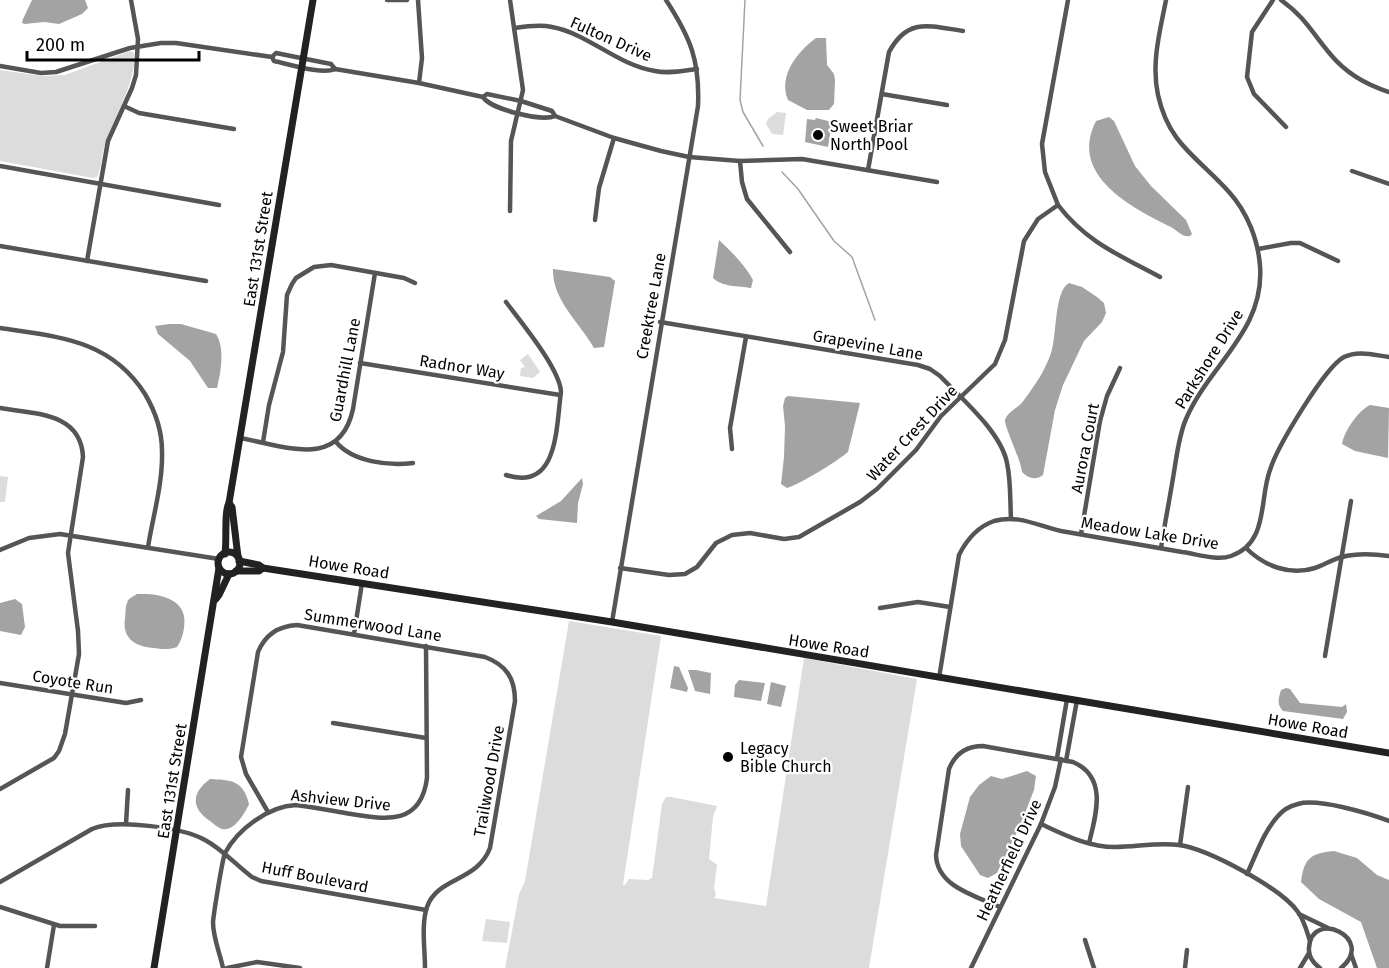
<svg xmlns="http://www.w3.org/2000/svg" width="1389" height="968" font-family="'Fira Sans',sans-serif">
<style>
.green{fill:#dcdcdc}
.water{fill:#a3a3a3}
.lines{fill:none;stroke-linecap:round;stroke-linejoin:round}
.stream{stroke:#a3a3a3;stroke-width:1.5}
.street{stroke:#555;stroke-width:4.5}
.secondary{stroke:#222;stroke-width:7}
.poi-dot{fill:#000;stroke:#fff;stroke-width:2}
.labels{text-anchor:middle;dominant-baseline:central;stroke-width:4.5;stroke-linejoin:round;paint-order:stroke}
.street-label{font-size:16px;fill:#000;stroke:#fff}
.poi-label{font-size:16px;fill:#000;stroke:#fff;text-anchor:start}
</style>
<rect width="100%" height="100%" fill="#fff"/>
<g class="green">
<path d="M130,51L134,53C138,77 113,121 105,145C101,156 102,167 97,177L93,178L0,161V70L42,76L65,75Z"/>
<polygon points="777,112 786,113 783,135 772,134 766,124 768,119"/>
<polygon points="528,354 540,372 533,378 520,376 521,368 525,367 520,360"/>
<polygon points="0,476 8,477 5,502 0,502"/>
<polygon points="569,621 661,636 623,885 625,885 629,879 648,880 652,878 662,804 666,797 671,797 717,806 713,817 709,859 717,865 714,888 716,894 714,898 766,906 804,658 917,679 869,968 505,968 519,894 525,881"/>
<polygon points="486,919 510,922 507,943 482,941"/>
</g>
<g class="water">
<polygon points="32,0 85,0 88,8 82,14 59,24 44,22 25,24 22,23 23,19"/>
<path d="M816,38H826L827,65L834,74L835,80L834,104L829,110H807L788,100C778,76 797,52 816,38Z"/>
<path d="M1109,117L1114,121L1135,166L1151,186L1186,220L1192,234L1190,236C1183,238 1178,231 1171,227C1132,208 1068,175 1096,121Z"/>
<polygon points="816,118 832,122 828,147 805,142 807,119 815,120"/>
<path d="M719,240C732,252 744,264 753,280L751,288C739,286 722,287 713,278Z"/>
<path d="M553,269L610,277L615,281L604,347L594,348C580,323 552,300 553,269Z"/>
<path d="M1069,283L1082,287L1097,297L1104,303L1106,313L1102,322L1084,341L1063,385L1055,410L1043,475C1035,481 1028,478 1022,472C1021,460 1004,426 1005,420C1008,411 1019,408 1024,400C1035,385 1045,371 1051,353C1057,336 1054,291 1069,283Z"/>
<path d="M169,324H181L216,334C225,348 221,372 217,388H208L190,361L158,334L155,326Z"/>
<path d="M788,396L860,403L848,452C836,462 802,483 787,488L781,484L784,457L785,426L783,406L785,398Z"/>
<path d="M1370,405L1389,408L1388,458L1355,451L1342,444C1344,431 1358,411 1370,405Z"/>
<polygon points="582,478 583,484 578,503 577,523 539,519 536,516 561,501"/>
<path d="M137,594C161,593 189,599 184,628C183,635 181,641 177,647C169,650 162,649 153,648C134,646 122,638 125,618C126,610 125,605 129,599Z"/>
<polygon points="15,599 22,604 25,627 21,635 0,631 0,603"/>
<polygon points="674,666 679,667 688,688 687,692 670,688"/>
<polygon points="688,670 696,670 711,673 710,694 695,691"/>
<polygon points="739,680 765,683 761,701 734,697 735,685"/>
<polygon points="771,682 786,686 781,707 767,704"/>
<path d="M1286,688L1290,689L1300,703L1342,707L1346,704L1347,712L1343,719L1283,711C1277,704 1278,700 1281,690Z"/>
<polygon points="1027,771 1036,776 1034,790 1020,826 997,873 988,878 980,875 961,846 960,834 970,797 979,785 991,776 1002,779"/>
<path d="M210,779C231,780 243,780 249,804C245,813 234,832 222,829C218,828 213,823 210,821C191,808 191,793 210,779Z"/>
<path d="M1334,851L1357,858L1377,875L1389,880V968H1377L1361,922L1319,899L1301,882C1304,859 1310,853 1334,851Z"/>
</g>
<g class="lines">
<g class="stream">
<polyline points="745,0 740,100 743,112 763,146"/>
<polyline points="782,172 798,189 834,241 852,257 875,320"/>
</g>
<g class="street">
<polyline points="387,0 407,0"/>
<polyline points="418,0 422,58 419,83"/>
<polyline points="1273,0 1252,32 1247,77 1254,94 1286,127"/>
<path d="M1281,0C1306,18 1312,33 1331,55C1346,73 1367,85 1389,92"/>
<path d="M515,28C527,26 540,24 552,27C589,34 617,65 655,71C668,74 683,71 697,69"/>
<polyline points="272,57 276,53 331,64 335,69"/>
<path d="M0,66L41,73L56,72L130,48L161,43H176L272,57L274,61C289,64 322,75 335,69L419,83L483,97C490,109 542,122 555,116"/>
<polyline points="882,94 947,105"/>
<polyline points="483,97 487,94 521,101 552,111 555,116 614,138 661,151 689,157 740,161 802,159 937,182"/>
<polyline points="124,106 139,113 234,129"/>
<polyline points="740,161 742,182 747,199 790,252"/>
<polyline points="0,166 219,205"/>
<path d="M868,170L889,52C908,17 930,26 963,31"/>
<polyline points="1352,171 1389,184"/>
<path d="M1058,205C1086,242 1121,256 1160,277"/>
<polyline points="510,211 511,141 523,90 510,0"/>
<polyline points="595,220 599,188 614,138"/>
<polyline points="0,246 206,281"/>
<polyline points="1258,249 1291,243 1300,243 1338,261"/>
<polyline points="87,261 108,141 132,88 136,75 138,39 131,0"/>
<path d="M660,322L918,365L930,369L940,376C962,399 1001,432 1007,463C1011,481 1010,501 1011,519"/>
<path d="M0,328C58,337 110,339 145,394C155,411 162,431 162,451C163,483 153,516 148,547"/>
<polyline points="360,363 560,395"/>
<path d="M0,408C34,414 81,412 83,457L68,553L78,631L79,654L65,734L59,751L54,758L0,789"/>
<path d="M240,438C285,446 340,470 353,409L375,273"/>
<polyline points="263,442 269,405 283,352 287,295 292,284 296,278 314,267 331,265 404,278 415,283"/>
<path d="M336,442C353,462 388,466 413,463"/>
<polyline points="732,449 730,428 746,337"/>
<path d="M506,475C559,492 556,426 561,392C560,369 521,322 506,302"/>
<polyline points="1081,534 1100,421 1107,396 1120,368"/>
<path d="M1161,548C1165,522 1170,497 1174,472C1177,454 1179,435 1186,419C1209,365 1265,331 1260,266C1258,239 1247,212 1229,192C1198,157 1169,145 1158,95C1151,63 1160,31 1166,0"/>
<path d="M1246,548C1264,566 1290,576 1315,568C1324,565 1333,559 1342,557C1357,553 1374,554 1389,556"/>
<polyline points="0,550 29,538 60,534 219,559"/>
<polyline points="620,568 669,575 685,574 697,567 716,543 732,535 750,533 784,539 799,537 860,502 877,489 916,450 941,416 995,364 1005,340 1024,241 1038,219 1058,205 1045,172 1042,144 1068,0"/>
<polyline points="880,608 918,602 950,607"/>
<path d="M612,622L698,106C700,60 690,37 666,0"/>
<polyline points="354,634 362,583"/>
<polyline points="1325,656 1351,501"/>
<path d="M939,678L959,555C967,539 977,527 994,521C1018,514 1038,526 1061,531C1101,538 1142,545 1182,552C1197,554 1217,561 1231,556C1269,543 1259,499 1270,470C1277,447 1325,367 1344,357C1358,350 1374,355 1389,357"/>
<polyline points="0,683 126,703 141,700"/>
<polyline points="333,723 426,738"/>
<polyline points="1057,758 1067,699"/>
<polyline points="1066,761 1077,700"/>
<path d="M268,812L246,774L241,757L258,652C265,635 279,626 297,625L485,657C506,665 515,678 515,701L490,848C477,882 437,877 427,907C421,925 425,949 425,968"/>
<polyline points="126,824 128,790"/>
<path d="M1041,824C1065,835 1088,847 1115,847C1136,847 1158,842 1179,845C1208,849 1281,888 1298,912C1304,920 1307,932 1310,941"/>
<polyline points="1180,845 1188,787"/>
<path d="M1247,874C1256,855 1264,831 1278,816C1283,810 1290,806 1298,804C1318,798 1368,813 1389,821"/>
<path d="M0,882L92,829C116,819 182,827 205,840C222,849 236,865 252,877L261,881L426,910"/>
<polyline points="0,907 60,926 95,926"/>
<path d="M1000,907C976,896 937,887 936,855L949,769C955,754 967,746 983,746L1073,762C1108,777 1096,815 1089,843"/>
<polyline points="1299,914 1328,928"/>
<polyline points="1085,940 1094,968"/>
<polyline points="1351,954 1356,968"/>
<polyline points="47,968 54,925"/>
<path d="M223,968C220,953 213,938 213,922C214,912 222,861 225,853C238,829 269,806 296,805C314,807 333,811 351,814C387,820 421,825 427,778L426,646"/>
<polyline points="227,968 257,962 300,968"/>
<polyline points="971,968 1041,824 1055,787 1061,759"/>
<polyline points="1185,968 1187,950"/>
<polyline points="1300,968 1309,953"/>
<path d="M1320,968C1313,963 1308,957 1309,948C1311,908 1377,938 1341,968"/>
</g>
<g class="secondary">
<polyline points="229,503 232,507 238,557"/>
<circle cx="229" cy="563" r="11"/>
<path d="M225,554C227,541 224,511 229,503L313,0"/>
<polyline points="239,561 259,565 263,568 612,622 1389,753"/>
<polyline points="236,571 259,571 263,568"/>
<polyline points="216,599 219,595 229,574"/>
<polyline points="154,968 219,568"/>
</g>
</g>
<g class="poi-dot">
<circle cx="818" cy="135" r="6"/>
<circle cx="728" cy="757" r="6"/>
</g>
<g class="labels">
<g class="street-label">
<text transform="translate(611 39) rotate(24)">Fulton Drive</text>
<text transform="translate(258 249) rotate(-81)">East 131st Street</text>
<text transform="translate(651 306) rotate(-80)">Creektree Lane</text>
<text transform="translate(868 345) rotate(10)">Grapevine Lane</text>
<text transform="translate(1209 359) rotate(-58)">Parkshore Drive</text>
<text transform="translate(462 367) rotate(9)">Radnor Way</text>
<text transform="translate(345 370) rotate(-79)">Guardhill Lane</text>
<text transform="translate(912 433) rotate(-47)">Water Crest Drive</text>
<text transform="translate(1085 448) rotate(-79)">Aurora Court</text>
<text transform="translate(1150 533) rotate(9)">Meadow Lake Drive</text>
<text transform="translate(349 567) rotate(9)">Howe Road</text>
<text transform="translate(373 625) rotate(9)">Summerwood Lane</text>
<text transform="translate(829 646) rotate(9)">Howe Road</text>
<text transform="translate(73 682) rotate(9)">Coyote Run</text>
<text transform="translate(1308 726) rotate(10)">Howe Road</text>
<text transform="translate(172 781) rotate(-81)">East 131st Street</text>
<text transform="translate(489 781) rotate(-80)">Trailwood Drive</text>
<text transform="translate(341 800) rotate(6)">Ashview Drive</text>
<text transform="translate(1009 860) rotate(-65)">Heatherfield Drive</text>
<text transform="translate(315 877) rotate(11)">Huff Boulevard</text>
</g>
<g class="poi-label">
<text x="830" y="126">Sweet Briar<tspan x="830" dy="18">North Pool</tspan></text>
<text x="740" y="748">Legacy<tspan x="740" dy="18">Bible Church</tspan></text>
</g>
</g>
<path d="M27 51v9h172v-9" fill="none" stroke="#000000" stroke-width="3"/>
<text x="36" y="51" font-size="18" fill="#000000" stroke="#ffffff" stroke-width="4.5" paint-order="stroke">200 m</text>
</svg>
